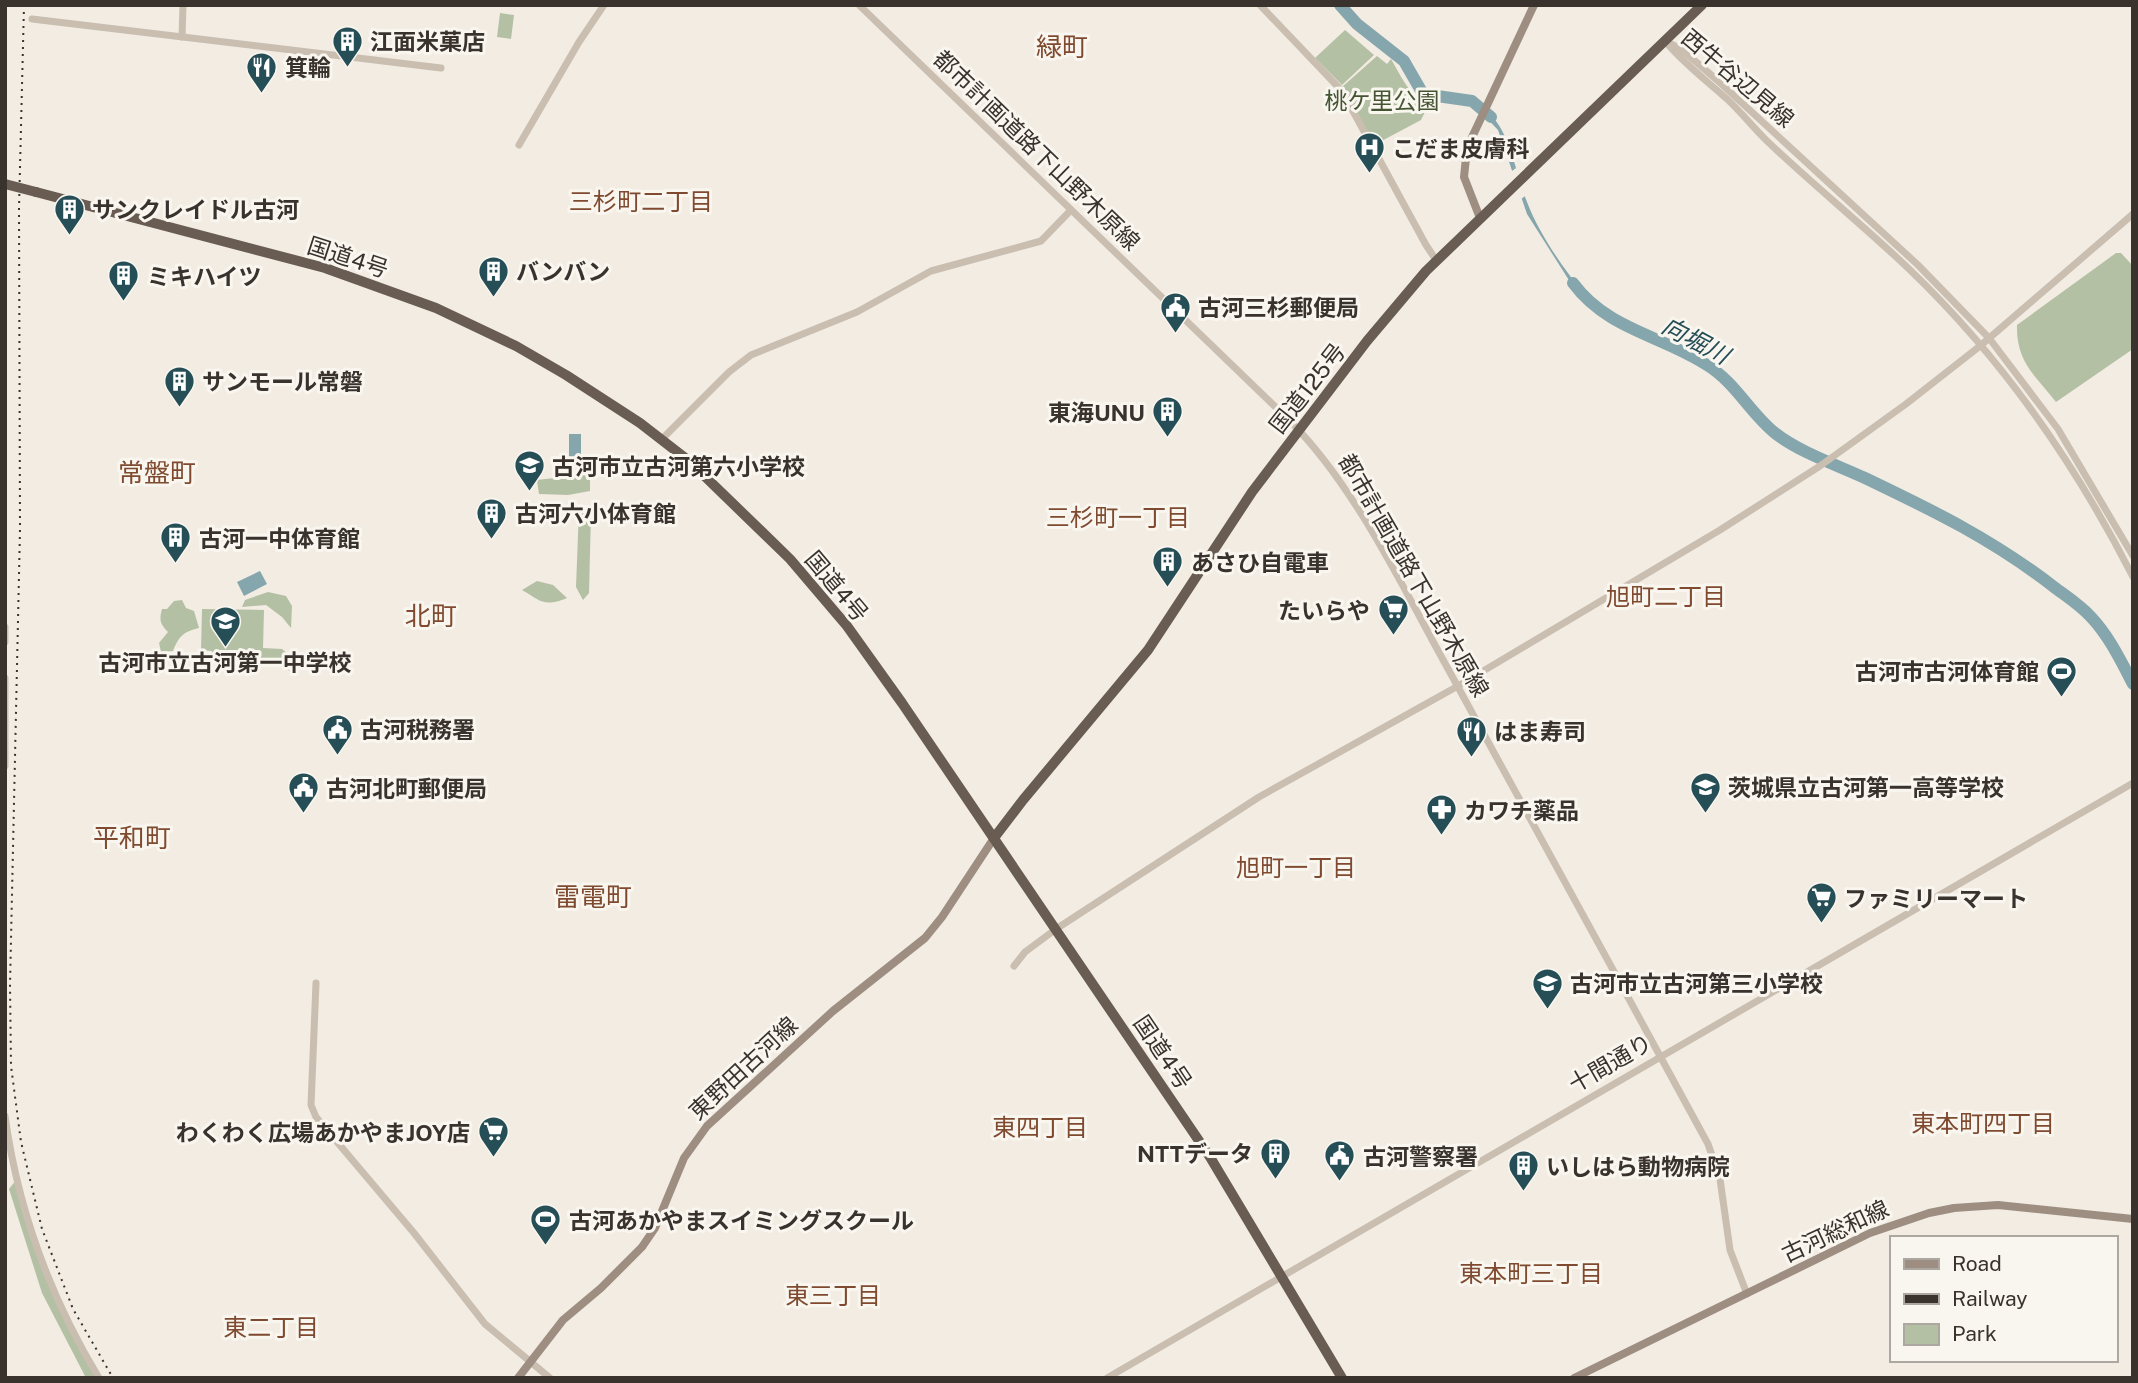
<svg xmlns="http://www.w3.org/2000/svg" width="2138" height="1383" font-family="'Public Sans','Noto Sans JP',sans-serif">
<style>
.green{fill:#b4c0a4}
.water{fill:#85a6ac}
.pier{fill:#f2ece3}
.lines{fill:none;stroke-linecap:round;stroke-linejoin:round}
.river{stroke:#85a6ac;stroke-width:12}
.tertiary{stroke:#c9beb0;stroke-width:7}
.secondary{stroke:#9d8e81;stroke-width:8}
.trunk{stroke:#695c52;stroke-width:10}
.rail{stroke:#39322d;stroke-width:2;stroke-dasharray:2 5;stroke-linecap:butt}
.trunk-bridge{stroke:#695c52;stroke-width:10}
.labels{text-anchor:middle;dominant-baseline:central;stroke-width:6;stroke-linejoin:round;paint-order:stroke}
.poi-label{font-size:23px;font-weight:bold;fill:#39322d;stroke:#f9f6ef;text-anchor:start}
.street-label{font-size:23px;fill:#39322d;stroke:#f9f6ef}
.park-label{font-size:23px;fill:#455533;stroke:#f9f6ef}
.neighbourhood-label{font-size:24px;fill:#7f4a2f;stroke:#f9f6ef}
.water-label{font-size:24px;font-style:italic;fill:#264e56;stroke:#f9f6ef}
.quarter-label{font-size:26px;fill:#7f4a2f;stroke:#f9f6ef}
</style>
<rect width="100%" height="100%" fill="#f2ece3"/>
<g class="green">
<polygon points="500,13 514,15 511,39 497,37"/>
<polygon points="1345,30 1374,55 1342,85 1315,58"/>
<path d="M1377,56L1387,64L1391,59C1401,76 1409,96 1429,104L1421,120L1374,145L1342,87Z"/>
<path d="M2116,253H2121L2133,266V349L2056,402C2035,375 2016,362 2017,325Z"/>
<polygon points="581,475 590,476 590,491 568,495 539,494 537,480"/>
<polygon points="579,509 591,513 589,593 583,600 576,587"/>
<path d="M537,581L553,585L567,598C543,608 540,600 522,590Z"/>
<polygon points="268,592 286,596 292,606 291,628 282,617 266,605 242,607 245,600"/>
<path d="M182,600L186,608L194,611L199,628C183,632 179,636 173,651L161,652L159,643L168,632C160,624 159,620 162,609H167L174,601Z"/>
<path d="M202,609L264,610L263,648L282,649L289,655L291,672C264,652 246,658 215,659L211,654L212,651L201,650Z"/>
<polygon points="16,1180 50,1285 99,1378 86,1378 42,1293 9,1189"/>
</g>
<g class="water">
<path d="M1482,106C1512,131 1513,167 1527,202C1539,234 1562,266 1583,293L1579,296L1527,214L1498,130L1479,110Z"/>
<rect x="569" y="434" width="12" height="27"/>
<polygon points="260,571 267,584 244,596 237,582"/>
</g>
<polygon class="pier" points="1519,166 1528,194 1518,201 1509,173"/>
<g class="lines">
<g class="river">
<polyline points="1340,5 1357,24 1404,61 1423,94 1472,101 1491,117"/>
<path d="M1573,283C1608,330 1661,335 1707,365C1736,383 1750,413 1775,433C1799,452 1837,465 1865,478C1934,511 1992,539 2054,587C2066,596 2080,605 2091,617C2109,636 2121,661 2133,684"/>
</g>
<g class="tertiary">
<path d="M859,5L1291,422C1356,488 1402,586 1447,667C1535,825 1621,985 1708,1144L1720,1179L1730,1250L1747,1294"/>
<polyline points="1260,5 1342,91 1426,245 1436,260"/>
<polyline points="32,19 441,68"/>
<polyline points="182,37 183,5"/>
<path d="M1665,41C1683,63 1706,80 1727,99C1741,112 1753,127 1767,141C1813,185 1863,225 1909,269C2002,358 2075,463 2133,577"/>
<polyline points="1669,43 1681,49 1717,80 1918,265 1989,338 2058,429 2133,556"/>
<polyline points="519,145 579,42 604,5"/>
<polyline points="662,439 729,372 751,355 857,312 931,271 1041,241 1071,210"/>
<polyline points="5,642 5,627"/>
<polyline points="5,678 5,766"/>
<polyline points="1014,966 1025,952 1056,929 1259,797 1458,686 1720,530 1820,466 1906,404 1980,346 2133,214"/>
<polyline points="316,983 311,1105 316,1117 414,1233 485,1324 550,1378"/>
<path d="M5,1116C18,1210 50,1297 99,1378"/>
<polyline points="1107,1378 2133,783"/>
</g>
<g class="secondary">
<polyline points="1480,218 1464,177 1467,148 1534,5"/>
<polyline points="518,1378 563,1320 601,1288 642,1247 655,1228 684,1158 707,1126 833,1011 925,938 942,917 994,838"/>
<polyline points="1574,1378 1870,1233 1929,1213 1954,1208 1998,1205 2133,1219"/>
</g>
<g class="trunk">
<polyline points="36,192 325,268 436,308 516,346 566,375 640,423 689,461 790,559 847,626 902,703 1210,1157 1342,1378"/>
<polyline points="994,838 1023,800 1148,650 1252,492 1367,341 1426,271 1702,5"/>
</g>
<polyline class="rail" points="24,5 19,208 20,529 10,985 11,1066 21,1142 42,1229 73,1309 113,1378"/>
<polyline class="trunk-bridge" points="5,184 36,192"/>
</g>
<defs>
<symbol id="building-pin" viewBox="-11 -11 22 30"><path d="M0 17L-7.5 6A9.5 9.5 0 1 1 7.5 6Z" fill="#264e56" stroke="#f9f6ef"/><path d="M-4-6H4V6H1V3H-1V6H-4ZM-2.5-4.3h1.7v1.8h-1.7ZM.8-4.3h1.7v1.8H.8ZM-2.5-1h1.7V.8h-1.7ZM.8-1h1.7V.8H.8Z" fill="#fff"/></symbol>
<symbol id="restaurant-pin" viewBox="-11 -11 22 30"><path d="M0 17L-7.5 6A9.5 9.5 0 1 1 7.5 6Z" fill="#264e56" stroke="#f9f6ef"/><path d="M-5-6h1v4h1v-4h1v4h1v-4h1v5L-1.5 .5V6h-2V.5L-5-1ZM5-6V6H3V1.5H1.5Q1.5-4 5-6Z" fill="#fff"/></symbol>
<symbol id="hospital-pin" viewBox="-11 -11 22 30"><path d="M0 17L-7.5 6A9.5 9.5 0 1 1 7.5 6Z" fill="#264e56" stroke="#f9f6ef"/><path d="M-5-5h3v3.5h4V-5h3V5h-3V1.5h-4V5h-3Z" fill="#fff"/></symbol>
<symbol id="civic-pin" viewBox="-11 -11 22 30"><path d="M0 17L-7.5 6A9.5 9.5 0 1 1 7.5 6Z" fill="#264e56" stroke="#f9f6ef"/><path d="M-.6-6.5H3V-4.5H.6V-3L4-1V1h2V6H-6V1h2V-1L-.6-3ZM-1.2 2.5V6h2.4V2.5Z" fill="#fff"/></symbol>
<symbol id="school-pin" viewBox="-11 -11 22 30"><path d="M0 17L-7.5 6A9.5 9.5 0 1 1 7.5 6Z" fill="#264e56" stroke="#f9f6ef"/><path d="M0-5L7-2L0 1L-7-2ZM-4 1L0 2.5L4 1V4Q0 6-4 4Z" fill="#fff"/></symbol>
<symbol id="supermarket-pin" viewBox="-11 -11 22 30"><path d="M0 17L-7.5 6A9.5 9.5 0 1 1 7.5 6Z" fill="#264e56" stroke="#f9f6ef"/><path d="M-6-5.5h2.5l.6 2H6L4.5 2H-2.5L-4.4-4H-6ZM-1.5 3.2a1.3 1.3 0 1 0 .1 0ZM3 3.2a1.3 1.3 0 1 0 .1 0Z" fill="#fff"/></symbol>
<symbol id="stadium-pin" viewBox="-11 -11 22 30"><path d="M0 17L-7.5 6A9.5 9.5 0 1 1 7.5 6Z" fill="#264e56" stroke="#f9f6ef"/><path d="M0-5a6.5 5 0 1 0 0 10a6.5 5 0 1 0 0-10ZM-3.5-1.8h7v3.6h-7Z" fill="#fff"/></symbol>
<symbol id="pharmacy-pin" viewBox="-11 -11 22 30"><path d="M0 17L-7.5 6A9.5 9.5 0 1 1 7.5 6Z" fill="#264e56" stroke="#f9f6ef"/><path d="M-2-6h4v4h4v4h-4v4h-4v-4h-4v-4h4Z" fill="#fff"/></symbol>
</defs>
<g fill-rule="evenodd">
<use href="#building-pin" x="330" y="24" width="35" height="47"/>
<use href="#restaurant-pin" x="244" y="50" width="35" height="47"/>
<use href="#hospital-pin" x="1352" y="130" width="35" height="47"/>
<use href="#building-pin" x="52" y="192" width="35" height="47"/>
<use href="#building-pin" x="476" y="254" width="35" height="47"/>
<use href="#building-pin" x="106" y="258" width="35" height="47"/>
<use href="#civic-pin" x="1158" y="290" width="35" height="47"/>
<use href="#building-pin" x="162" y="364" width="35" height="47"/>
<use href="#building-pin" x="1150" y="394" width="35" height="47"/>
<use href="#school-pin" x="512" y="448" width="35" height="47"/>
<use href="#building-pin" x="474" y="496" width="35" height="47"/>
<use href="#building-pin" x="158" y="520" width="35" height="47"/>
<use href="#building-pin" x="1150" y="544" width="35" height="47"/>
<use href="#supermarket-pin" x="1376" y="592" width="35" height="47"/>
<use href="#school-pin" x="208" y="604" width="35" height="47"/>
<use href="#stadium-pin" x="2044" y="654" width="35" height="47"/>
<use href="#civic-pin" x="320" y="712" width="35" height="47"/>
<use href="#restaurant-pin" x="1454" y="714" width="35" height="47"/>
<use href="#school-pin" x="1688" y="770" width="35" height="47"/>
<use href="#civic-pin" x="286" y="770" width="35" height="47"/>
<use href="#pharmacy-pin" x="1424" y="792" width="35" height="47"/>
<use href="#supermarket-pin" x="1804" y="880" width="35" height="47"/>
<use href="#school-pin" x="1530" y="966" width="35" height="47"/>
<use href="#supermarket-pin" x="476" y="1114" width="35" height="47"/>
<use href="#building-pin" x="1258" y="1136" width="35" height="47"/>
<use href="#civic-pin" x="1322" y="1138" width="35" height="47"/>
<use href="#building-pin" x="1506" y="1148" width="35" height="47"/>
<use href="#stadium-pin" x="528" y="1202" width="35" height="47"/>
</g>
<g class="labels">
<g class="poi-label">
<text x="370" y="41">江面米菓店</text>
<text x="285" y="67">箕輪</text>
<text x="1392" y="148">こだま皮膚科</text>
<text x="92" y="209">サンクレイドル古河</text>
<text x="516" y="271">バンバン</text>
<text x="147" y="276">ミキハイツ</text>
<text x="1198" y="307">古河三杉郵便局</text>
<text x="202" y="381">サンモール常磐</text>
<text x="1145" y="412" text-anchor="end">東海UNU</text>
<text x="552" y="466">古河市立古河第六小学校</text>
<text x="515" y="513">古河六小体育館</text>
<text x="199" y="538">古河一中体育館</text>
<text x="1191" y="562">あさひ自電車</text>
<text x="1370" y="610" text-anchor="end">たいらや</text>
<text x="225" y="662" text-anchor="middle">古河市立古河第一中学校</text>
<text x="2039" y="671" text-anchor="end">古河市古河体育館</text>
<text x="360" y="729">古河税務署</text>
<text x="1494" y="731">はま寿司</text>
<text x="1728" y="787">茨城県立古河第一高等学校</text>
<text x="326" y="788">古河北町郵便局</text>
<text x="1464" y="810">カワチ薬品</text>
<text x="1844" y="898">ファミリーマート</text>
<text x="1570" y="983">古河市立古河第三小学校</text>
<text x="470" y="1132" text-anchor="end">わくわく広場あかやまJOY店</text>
<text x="1253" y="1153" text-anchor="end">NTTデータ</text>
<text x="1363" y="1156">古河警察署</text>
<text x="1546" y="1166">いしはら動物病院</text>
<text x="569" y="1220">古河あかやまスイミングスクール</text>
</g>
<g class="street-label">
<text transform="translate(1738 78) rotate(40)">西牛谷辺見線</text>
<text transform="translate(1037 150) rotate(44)">都市計画道路下山野木原線</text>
<text transform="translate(348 257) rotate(18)">国道4号</text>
<text transform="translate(1307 388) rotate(-52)">国道125号</text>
<text transform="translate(1414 575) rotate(60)">都市計画道路下山野木原線</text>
<text transform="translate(837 586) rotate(50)">国道4号</text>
<text transform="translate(1163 1052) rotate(56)">国道4号</text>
<text transform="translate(1610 1063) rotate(-30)">十間通り</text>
<text transform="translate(743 1068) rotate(-43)">東野田古河線</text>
<text transform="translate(1835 1231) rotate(-25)">古河総和線</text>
</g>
<g class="park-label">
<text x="1382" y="100">桃ケ里公園</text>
</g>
<g class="neighbourhood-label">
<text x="641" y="201">三杉町二丁目</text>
<text x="1118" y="517">三杉町一丁目</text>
<text x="1666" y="596">旭町二丁目</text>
<text x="1296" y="867">旭町一丁目</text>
<text x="1983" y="1123">東本町四丁目</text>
<text x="1040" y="1127">東四丁目</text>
<text x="1531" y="1273">東本町三丁目</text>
<text x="833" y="1295">東三丁目</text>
<text x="271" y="1327">東二丁目</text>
</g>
<g class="water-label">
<text transform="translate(1696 340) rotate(28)">向堀川</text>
</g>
<g class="quarter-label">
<text x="1062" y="46">緑町</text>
<text x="157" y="472">常盤町</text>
<text x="431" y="615">北町</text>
<text x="132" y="837">平和町</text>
<text x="593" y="896">雷電町</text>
</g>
</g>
<rect width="2138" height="1383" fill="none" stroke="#39322d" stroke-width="14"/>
<rect x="1890" y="1236" width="228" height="126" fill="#f9f6ef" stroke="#aca8a1" stroke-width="2"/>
<rect x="1904" y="1259" width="35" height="10" fill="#9d8e81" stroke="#aca8a1" stroke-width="2"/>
<text x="1952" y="1271" font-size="21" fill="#39322d">Road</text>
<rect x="1904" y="1294" width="35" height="10" fill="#39322d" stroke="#aca8a1" stroke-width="2"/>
<text x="1952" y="1306" font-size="21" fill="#39322d">Railway</text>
<rect x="1904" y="1324" width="35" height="21" fill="#b4c0a4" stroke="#aca8a1" stroke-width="2"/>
<text x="1952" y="1341" font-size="21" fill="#39322d">Park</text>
</svg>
